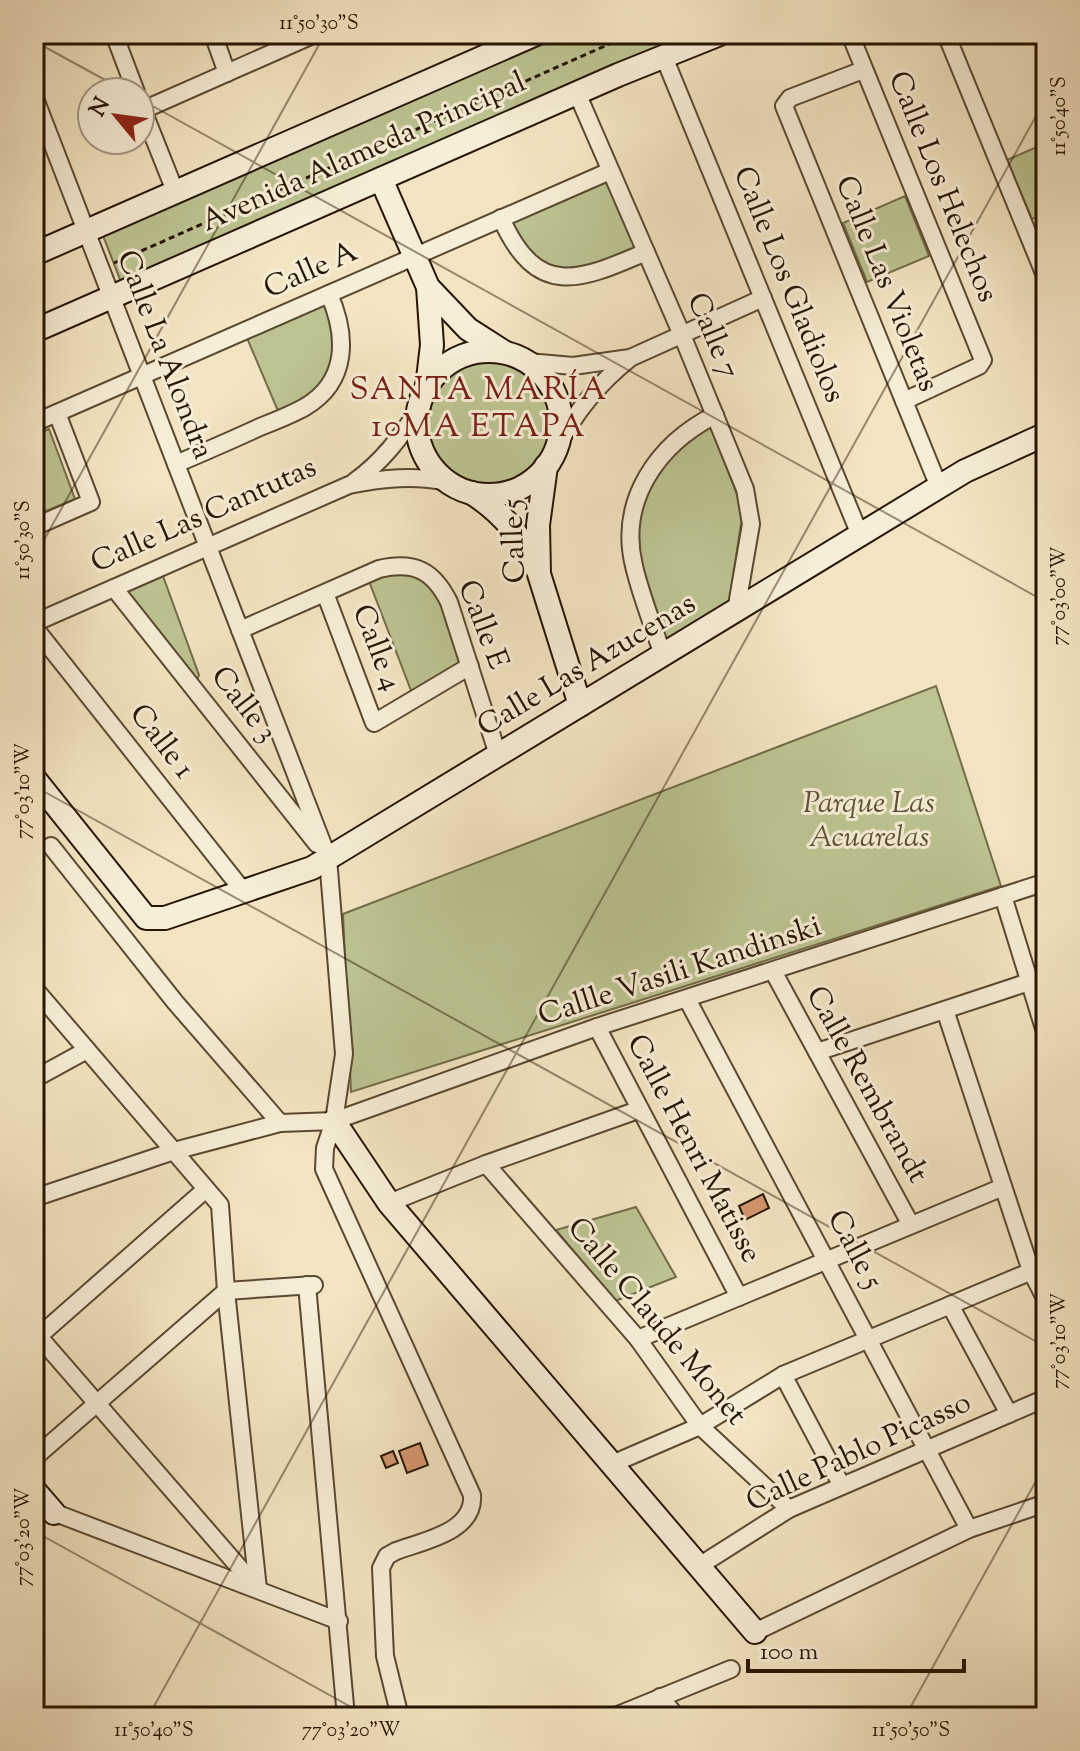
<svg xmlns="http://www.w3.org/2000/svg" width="1080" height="1751" font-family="'Sorts Mill Goudy',serif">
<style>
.green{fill:#bdc492;stroke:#726c49;stroke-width:2}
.building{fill:#d6966f;stroke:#261500;stroke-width:2}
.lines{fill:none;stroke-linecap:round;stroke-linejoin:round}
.street-casing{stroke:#594930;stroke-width:20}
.secondary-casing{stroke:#261500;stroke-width:26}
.path{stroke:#261500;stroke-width:3;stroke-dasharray:6 4;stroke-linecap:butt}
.street{stroke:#f7eed7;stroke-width:16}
.secondary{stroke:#f7eed7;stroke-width:22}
.ticks{fill:none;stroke:#261500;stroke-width:2;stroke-opacity:0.45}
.labels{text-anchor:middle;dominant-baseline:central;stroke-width:6;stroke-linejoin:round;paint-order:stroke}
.street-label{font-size:30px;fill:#261500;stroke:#f7eed7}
.park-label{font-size:30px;font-style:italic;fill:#5b5233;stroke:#f7eed7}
.neighbourhood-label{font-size:32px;letter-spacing:2px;fill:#7a1f14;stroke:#f7eed7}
.neatline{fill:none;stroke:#261500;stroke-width:3}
.ticks-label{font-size:20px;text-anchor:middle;fill:#261500}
</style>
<rect width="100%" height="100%" fill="#f3e5c2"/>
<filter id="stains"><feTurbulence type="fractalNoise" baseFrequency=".0025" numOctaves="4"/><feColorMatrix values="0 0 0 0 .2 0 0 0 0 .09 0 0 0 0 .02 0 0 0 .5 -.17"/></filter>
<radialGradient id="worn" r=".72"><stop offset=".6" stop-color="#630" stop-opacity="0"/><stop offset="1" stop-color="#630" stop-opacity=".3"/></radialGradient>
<g class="green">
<polygon points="565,34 698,34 121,282 102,233"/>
<polygon points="1046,143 1046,213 1032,219 1007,160"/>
<polygon points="608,180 637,248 578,272 544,265 528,253 511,221"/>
<polygon points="905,196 929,256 867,282 843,223"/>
<path d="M327,303C350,357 329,390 278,411L247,338Z"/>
<circle cx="489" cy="423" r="65"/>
<polygon points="710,425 738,497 742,517 729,604 666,643 640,560 637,534 639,510 664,461"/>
<polygon points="49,429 75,499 34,516 34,435"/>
<path d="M391,573C399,573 409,572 417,575C447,588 453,636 463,664L412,693L369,581Z"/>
<polygon points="163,576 199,675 197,680 127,592"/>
<polygon points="936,686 1001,886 351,1092 343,914"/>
<polygon points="636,1207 676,1277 615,1301 556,1230"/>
</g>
<g class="building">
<polygon points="763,1194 769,1208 745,1220 739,1206"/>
<polygon points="420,1443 428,1465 407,1473 399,1451"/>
<polygon points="393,1451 398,1463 386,1468 381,1456"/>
</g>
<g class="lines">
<defs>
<g id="street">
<polyline points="114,34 136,92"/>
<polyline points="213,34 227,73"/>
<polyline points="850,34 983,360 979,366 904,401"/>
<polyline points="946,34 1046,278"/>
<polyline points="1041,34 1046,47"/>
<polyline points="664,57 860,535"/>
<polyline points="863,70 790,98 784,106 939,487"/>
<polyline points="577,93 682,335 745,489 751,524 736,611"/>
<path d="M34,96L328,858L344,1054L334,1121L325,1148L324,1169L472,1495C475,1532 423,1541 396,1551L387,1556L381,1568L385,1656L400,1717"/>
<polyline points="140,103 175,191"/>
<polyline points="143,110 315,34"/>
<path d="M501,218C537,299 579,281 646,252"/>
<polyline points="528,362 573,366 630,358 763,298"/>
<polyline points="34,423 610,171"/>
<path d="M558,445C576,411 599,383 629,359"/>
<path d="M176,464C204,452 232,440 260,427C275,421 291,415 305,407C349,381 347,335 329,294"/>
<path d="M354,482C382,462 400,438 419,409"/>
<polyline points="34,527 91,502 57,413"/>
<polyline points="114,588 317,844"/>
<polyline points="325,593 374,723 470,666"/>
<path d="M34,623L349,485C384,478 413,475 449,482"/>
<polyline points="34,627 244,892"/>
<path d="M240,630L379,569C414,561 433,570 449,602L498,755"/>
<path d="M663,655C653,626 641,596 634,566C618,500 658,444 715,415"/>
<polyline points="51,846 175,1002 280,1123"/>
<polyline points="1003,896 1046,1035"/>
<polyline points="773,971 911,1225"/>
<polyline points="34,988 220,1205 226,1291 258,1589"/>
<polyline points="687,999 969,1529"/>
<polyline points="945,1010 1031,1271 1046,1300"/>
<polyline points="597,1027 739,1297"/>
<polyline points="817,1052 1029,982"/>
<polyline points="34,1079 87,1050"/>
<polyline points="486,1164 638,1339 700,1426 789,1509"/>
<polyline points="34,1198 174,1151 280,1123 334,1121 597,1027 1046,882"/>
<polyline points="389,1203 486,1164 638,1110"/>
<polyline points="307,1285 346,1717"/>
<polyline points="950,1305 1009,1414"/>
<polyline points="34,1331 258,1589"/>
<polyline points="39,1336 206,1189"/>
<polyline points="638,1339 1003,1187"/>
<polyline points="783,1375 842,1486"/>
<polyline points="34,1458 226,1291 314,1285"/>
<polyline points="612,1464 700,1426 783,1375 1046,1265"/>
<polyline points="45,1509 339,1621"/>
<polyline points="699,1566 789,1509 1046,1398"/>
<polyline points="755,1632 969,1529 1046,1503"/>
<polyline points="660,1697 677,1717"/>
<polyline points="613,1717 731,1669"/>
</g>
<g id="secondary">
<polyline points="381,179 428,287 468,329 504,352"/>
<polyline points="34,254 536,34"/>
<polyline points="34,331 618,75 720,34"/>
<circle cx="489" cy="423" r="72"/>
<polyline points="427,387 432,345 428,287"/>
<polyline points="546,466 538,525 539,574 580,705"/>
<path d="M472,493C503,513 522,537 537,569"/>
<polyline points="34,778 146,918 165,918 312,868 965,471 1046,434"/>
<polyline points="334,1121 389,1203 755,1632"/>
<polyline points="34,1490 54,1513"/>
</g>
</defs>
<use href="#street" class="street-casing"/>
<use href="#secondary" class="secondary-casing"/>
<polyline class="path" points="114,263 632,34"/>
<use href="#street" class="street"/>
<use href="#secondary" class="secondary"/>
</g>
<path class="ticks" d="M34,41L127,92M140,99L1046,602M34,558L325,34M34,786L1046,1347M34,1531L369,1717M148,1717L1046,98M905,1717L1046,1463"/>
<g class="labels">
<g class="street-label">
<text transform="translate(364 153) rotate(-24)">Avenida Alameda Principal</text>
<text transform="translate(942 187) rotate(68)">Calle Los Helechos</text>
<text transform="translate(311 271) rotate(-24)">Calle A</text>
<text transform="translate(886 284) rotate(68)">Calle Las Violetas</text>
<text transform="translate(788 285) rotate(68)">Calle Los Gladiolos</text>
<text transform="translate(712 336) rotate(67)">Calle 7</text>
<text transform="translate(164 355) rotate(69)">Calle La Alondra</text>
<text transform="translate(204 516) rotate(-24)">Calle Las Cantutas</text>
<text transform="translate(515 541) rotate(-92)">Calle 5</text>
<text transform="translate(482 625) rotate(69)">Calle E</text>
<text transform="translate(376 648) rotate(69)">Calle 4</text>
<text transform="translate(587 666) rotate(-31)">Calle Las Azucenas</text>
<text transform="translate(243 705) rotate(52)">Calle 3</text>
<text transform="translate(161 742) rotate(52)">Calle 1</text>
<text transform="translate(680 972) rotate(-18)">Callle Vasili Kandinski</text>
<text transform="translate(866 1085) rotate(61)">Calle Rembrandt</text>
<text transform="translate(693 1149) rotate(62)">Calle Henri Matisse</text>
<text transform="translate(854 1250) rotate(62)">Calle 5</text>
<text transform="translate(656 1322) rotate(50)">Calle Claude Monet</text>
<text transform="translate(859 1453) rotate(-25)">Calle Pablo Picasso</text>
</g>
<g class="park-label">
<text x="869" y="804">Parque Las<tspan x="869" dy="34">Acuarelas</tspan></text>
</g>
<g class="neighbourhood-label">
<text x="479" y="391">SANTA MARÍA<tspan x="479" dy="37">10MA ETAPA</tspan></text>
</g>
</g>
<rect width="1080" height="1751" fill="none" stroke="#f3e5c2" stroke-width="88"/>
<g transform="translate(116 116) rotate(299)"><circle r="38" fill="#f7eed7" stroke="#a39781" stroke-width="2"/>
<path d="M0-6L14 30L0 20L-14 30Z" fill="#8f2418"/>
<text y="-12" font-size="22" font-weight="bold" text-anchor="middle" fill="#261500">N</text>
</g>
<path d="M748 1659v12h216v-12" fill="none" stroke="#261500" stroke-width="4"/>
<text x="760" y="1659" font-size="24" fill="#261500" stroke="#f7eed7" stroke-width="6" paint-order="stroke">100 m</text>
<rect x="44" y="44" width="992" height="1663" class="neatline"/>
<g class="ticks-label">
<text x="319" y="29">11°50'30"S</text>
<text transform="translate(1058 116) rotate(-90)" y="7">11°50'40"S</text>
<text transform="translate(22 540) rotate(-90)" y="7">11°50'30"S</text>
<text transform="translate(1058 596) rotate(-90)" y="7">77°03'00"W</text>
<text transform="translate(22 791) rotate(-90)" y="7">77°03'10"W</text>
<text transform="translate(1058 1341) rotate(-90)" y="7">77°03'10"W</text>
<text transform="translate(22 1537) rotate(-90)" y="7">77°03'20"W</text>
<text x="154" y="1736">11°50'40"S</text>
<text x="351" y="1736">77°03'20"W</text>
<text x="911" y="1736">11°50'50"S</text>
</g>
<rect width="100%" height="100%" filter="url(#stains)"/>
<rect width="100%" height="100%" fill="url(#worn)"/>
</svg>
